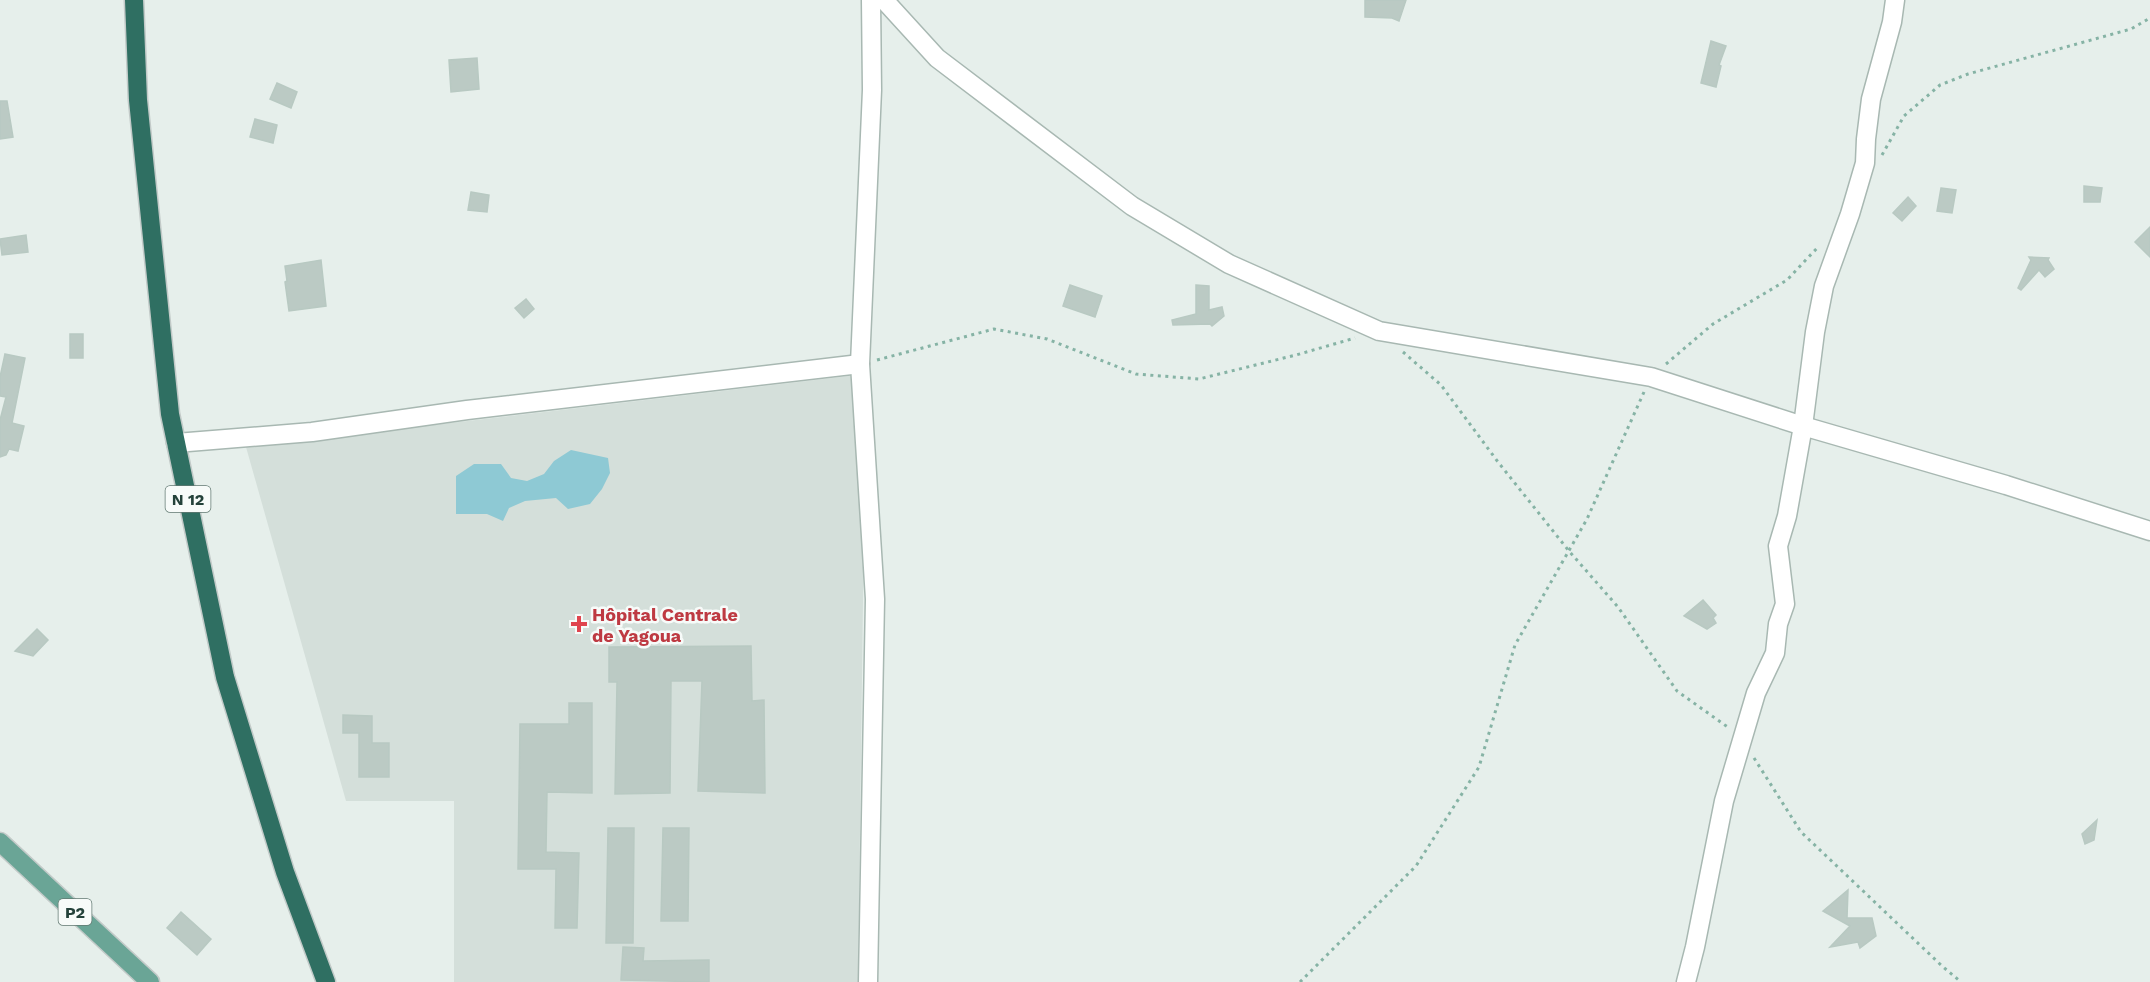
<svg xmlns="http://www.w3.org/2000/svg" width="2150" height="982" font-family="'Work Sans',sans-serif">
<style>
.built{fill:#d4dfda}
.water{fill:#8ec9d4}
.building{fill:#bbcac4;stroke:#b8c9c2;stroke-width:1.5}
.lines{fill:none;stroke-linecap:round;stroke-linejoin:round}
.street-casing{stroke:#a8b8b2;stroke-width:21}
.primary-casing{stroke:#c2cac8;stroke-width:21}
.highway-casing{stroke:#c2cac8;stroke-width:21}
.path{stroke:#86b3a5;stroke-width:3;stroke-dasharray:3 4.5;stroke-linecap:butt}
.street{stroke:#fff;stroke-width:18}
.primary{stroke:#6aa596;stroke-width:18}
.highway{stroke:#2f6f62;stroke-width:18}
.health-dot{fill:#e0444e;stroke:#f7fbf9;stroke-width:2}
.labels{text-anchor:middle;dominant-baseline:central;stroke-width:5;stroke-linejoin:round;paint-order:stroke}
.shield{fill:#f7fbf9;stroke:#637a73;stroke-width:1.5}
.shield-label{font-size:16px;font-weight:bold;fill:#24423a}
.health-label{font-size:18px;font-weight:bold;fill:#be3a42;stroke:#f7fbf9;text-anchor:start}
</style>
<rect width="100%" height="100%" fill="#e6efeb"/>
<polygon class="built" points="866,374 858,982 454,982 454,801 346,801 246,447"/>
<polygon class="water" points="571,450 608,458 610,473 602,489 590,504 568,509 556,498 525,501 509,508 503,521 487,514 456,514 456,476 474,464 501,464 511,478 527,481 544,474 554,461"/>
<g class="building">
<polygon points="1365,0 1406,0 1399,21 1392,18 1365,17"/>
<polygon points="1711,41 1726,46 1719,65 1721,66 1716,87 1701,83"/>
<polygon points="477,58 479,89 451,92 449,60"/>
<polygon points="277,83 297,92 291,108 270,99"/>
<polygon points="0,101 7,101 13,137 0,139"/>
<polygon points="255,119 277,125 273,143 250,137"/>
<polygon points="2084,186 2102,188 2100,202 2084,202"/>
<polygon points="1941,188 1956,190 1952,213 1937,211"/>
<polygon points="471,192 489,195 487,212 468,210"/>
<polygon points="1908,197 1916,206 1902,221 1893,213"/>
<polygon points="2150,227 2150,257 2135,242"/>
<polygon points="26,235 28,252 2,255 0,239"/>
<polygon points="2029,257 2049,258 2048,260 2054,269 2045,277 2039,270 2021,290 2018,288 2031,260"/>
<polygon points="321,260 326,306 289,311 285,282 287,281 285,266"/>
<polygon points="1070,285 1102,296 1095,317 1063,306"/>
<polygon points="1196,285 1209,286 1209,310 1222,307 1224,316 1212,326 1210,324 1173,325 1172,320 1196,314"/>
<polygon points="526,299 534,309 524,318 515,308"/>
<rect x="70" y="334" width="13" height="24"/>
<polygon points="5,354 25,358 12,423 24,426 18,451 9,449 6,455 0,457 0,420 6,397 0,396 0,377"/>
<polygon points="1703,600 1716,615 1713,618 1716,623 1707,629 1684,616"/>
<polygon points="37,629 48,640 33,656 15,651"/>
<polygon points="751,646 752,701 764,700 765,793 698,791 702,681 671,681 670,793 615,794 617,682 609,682 609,647"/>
<polygon points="569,703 592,703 592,793 547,792 546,852 579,853 577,928 555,928 556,869 518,869 520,724 569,724"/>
<polygon points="343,715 372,716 372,743 389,743 389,777 359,777 359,733 343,733"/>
<polygon points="2097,820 2094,840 2085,844 2082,834"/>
<polygon points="608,828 634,828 633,943 606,943"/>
<polygon points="663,828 689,828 688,921 661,921"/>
<polygon points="1848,890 1847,918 1872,918 1876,936 1860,948 1858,942 1830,947 1850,926 1823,911"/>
<polygon points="181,912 211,939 197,955 167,928"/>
<polygon points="623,947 644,948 643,961 709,960 709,982 621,980"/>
</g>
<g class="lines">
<defs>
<g id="street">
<polyline points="884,0 937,58 1132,206 1229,264 1379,331 1651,377 1803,426 2006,485 2150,531"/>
<polyline points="176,443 312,432 467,410 860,364"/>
<polyline points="868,982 875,599 860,364 872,90 871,0"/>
<polyline points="1686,982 1695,947 1724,801 1756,693 1775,653 1778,624 1785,604 1778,546 1787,516 1803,426 1815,332 1824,286 1850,214 1865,163 1866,139 1871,99 1892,22 1895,0"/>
</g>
<polyline id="primary" points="0,842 150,982"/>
<polyline id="highway" points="134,0 138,100 170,414 225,677 285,872 326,982"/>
</defs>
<use href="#street" class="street-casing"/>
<use href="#primary" class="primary-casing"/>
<use href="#highway" class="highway-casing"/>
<g class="path">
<polyline points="1882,155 1904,116 1940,85 1968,74 2131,29 2150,18"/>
<polyline points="1403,352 1441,385 1498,462 1569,551 1618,607 1677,691 1729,728"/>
<polyline points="877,360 994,329 1047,339 1136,374 1199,379 1296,355 1355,338"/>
<polyline points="1666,364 1713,324 1787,280 1819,246"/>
<polyline points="1754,758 1801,832 1942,966 1961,982"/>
<polyline points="1300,982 1416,866 1479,767 1515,645 1587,519 1644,392"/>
</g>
<use href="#street" class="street"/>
<use href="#primary" class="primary"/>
<use href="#highway" class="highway"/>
</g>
<path class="health-dot" d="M576 615h6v6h6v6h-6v6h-6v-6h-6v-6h6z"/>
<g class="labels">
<g class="shield">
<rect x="165.5" y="486" width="45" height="26" rx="4.5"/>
<rect x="58.5" y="899" width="33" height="26" rx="4.5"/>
</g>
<g class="shield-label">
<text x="188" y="499">N 12</text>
<text x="75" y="912">P2</text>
</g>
<g class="health-label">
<text x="592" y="614">Hôpital Centrale<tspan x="592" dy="21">de Yagoua</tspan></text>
</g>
</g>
</svg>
